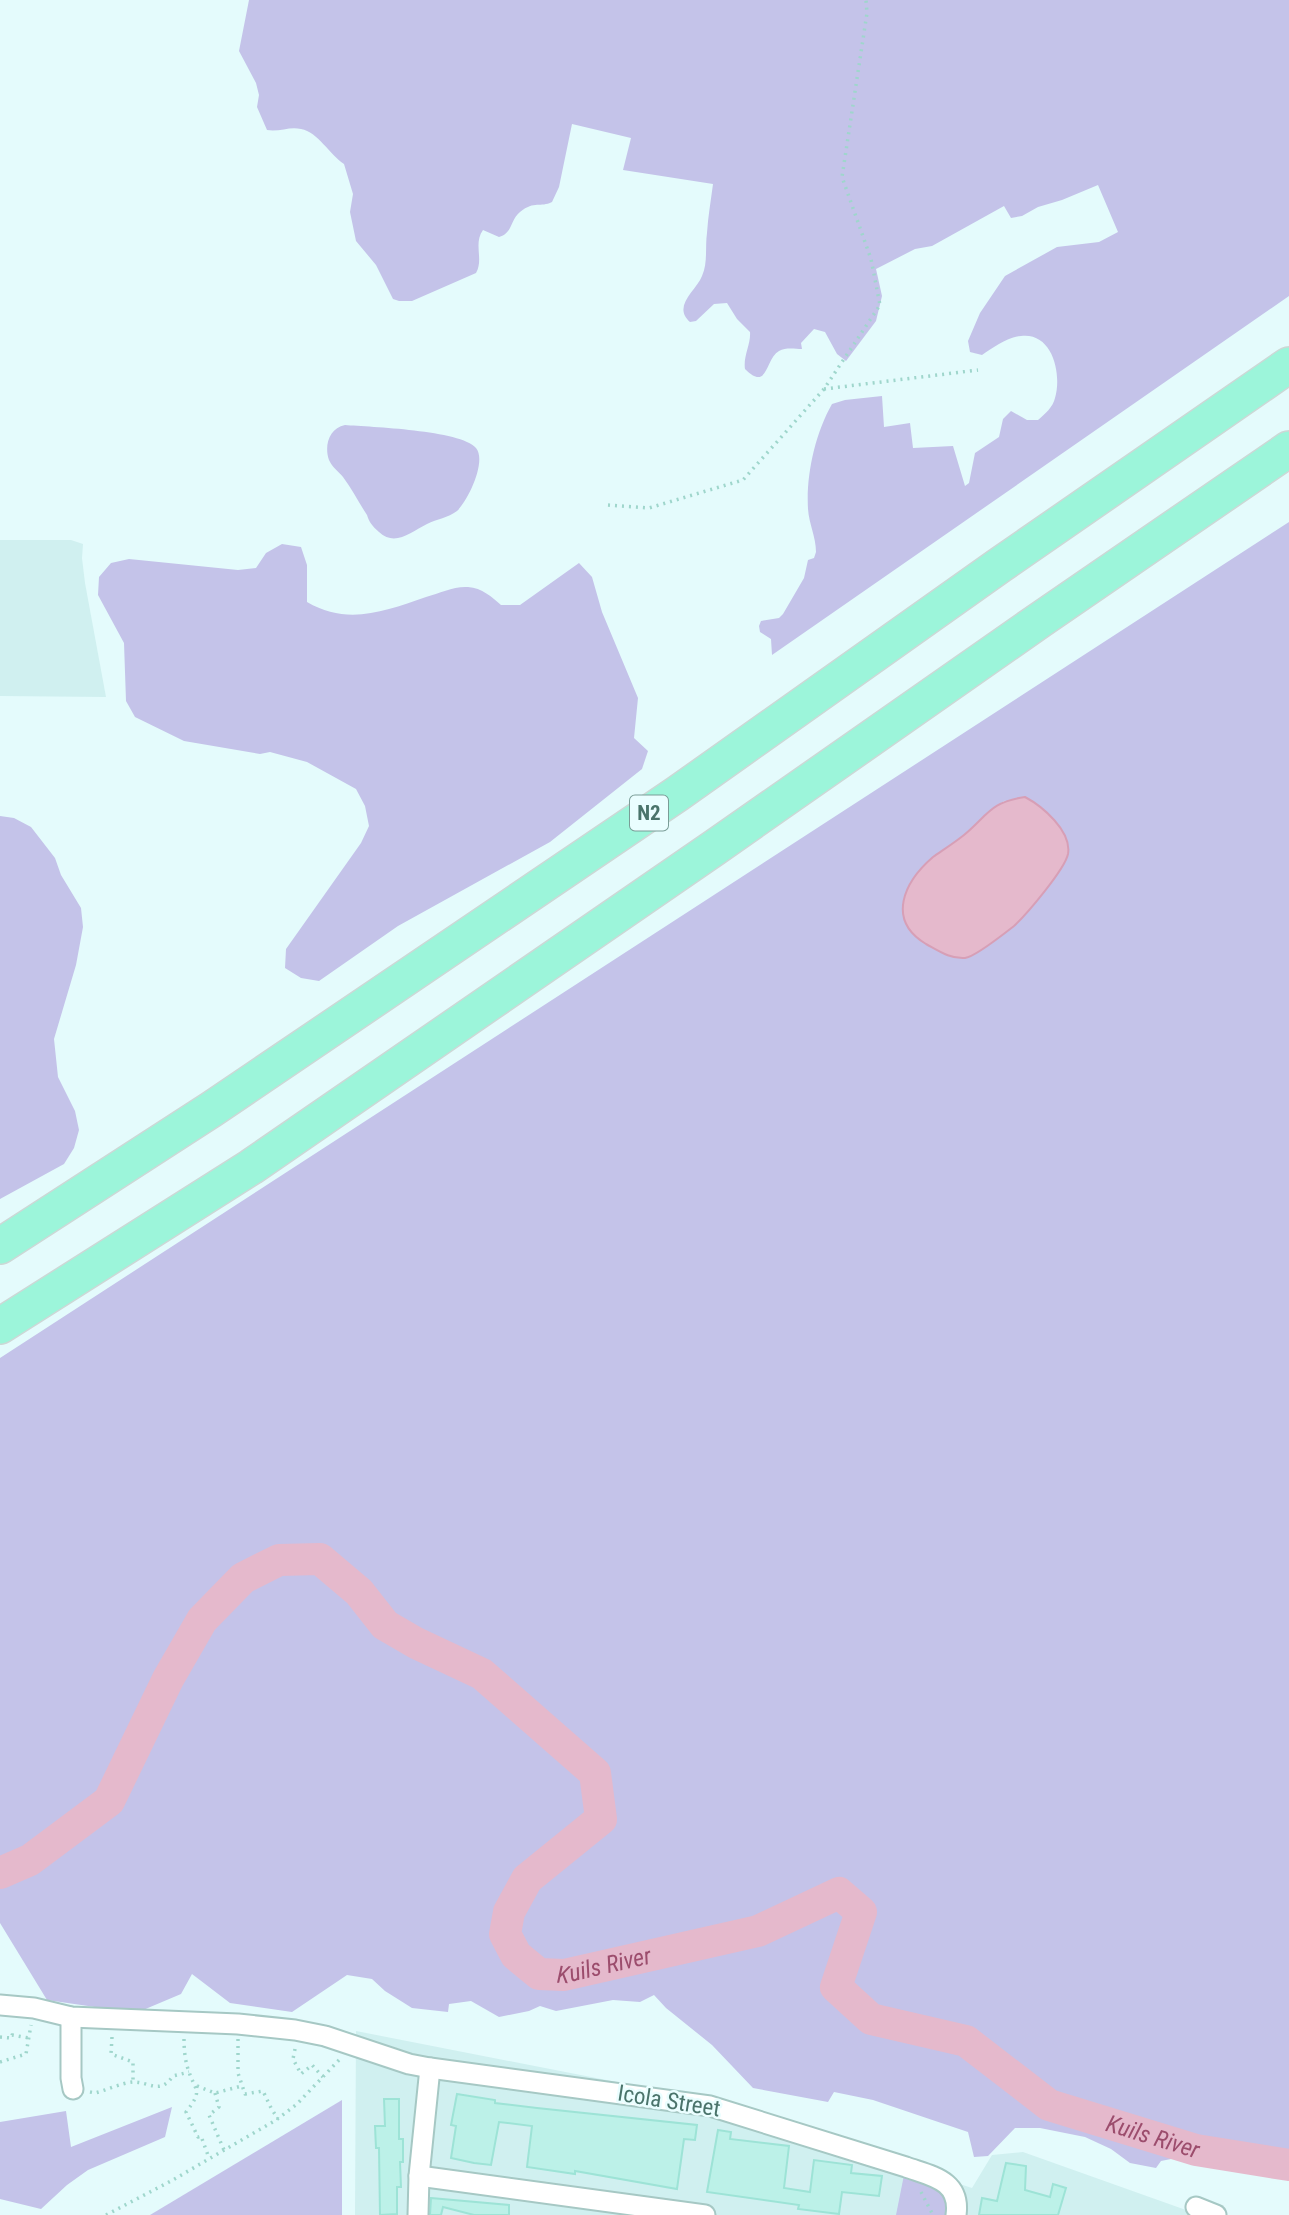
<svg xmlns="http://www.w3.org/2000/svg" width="1289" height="2215" font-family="'Roboto Condensed',sans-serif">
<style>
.residential{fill:#d0f0f0}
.green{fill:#c4c3e9;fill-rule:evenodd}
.water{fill:#e5b9cc;stroke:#d79fb6;stroke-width:2}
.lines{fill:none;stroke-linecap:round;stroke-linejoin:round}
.river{stroke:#e5b9cc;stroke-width:32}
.building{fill:#bcf1e8;stroke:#9de3d6;stroke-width:2}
.street-casing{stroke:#a6c8c4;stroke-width:23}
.highway-casing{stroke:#ccd8d6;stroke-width:38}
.path{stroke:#9fd6cc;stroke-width:3.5;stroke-dasharray:2 5;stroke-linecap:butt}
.street{stroke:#fff;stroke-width:19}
.highway{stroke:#9cf5da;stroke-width:35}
.labels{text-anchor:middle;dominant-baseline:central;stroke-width:5;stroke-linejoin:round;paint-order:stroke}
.shield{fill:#eafeff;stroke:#7a9d97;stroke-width:2}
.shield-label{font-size:21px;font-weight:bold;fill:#4a746b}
.street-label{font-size:23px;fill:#4a746b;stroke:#eafeff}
.water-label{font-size:24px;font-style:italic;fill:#9c4d6d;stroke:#eafeff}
</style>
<rect width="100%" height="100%" fill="#e4fbfc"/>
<g class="residential">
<polygon points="0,540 71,540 83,544 82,558 85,583 106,697 0,696"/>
<polygon points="356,2031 688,2096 972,2188 992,2155 1023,2152 1200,2215 355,2215"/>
</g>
<g class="green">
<path d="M249,0H1289V296L772,655L771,639L760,632L759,626L761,621L779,618L783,614L804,578L808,560L814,558L816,552C816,537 809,524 808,509C806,475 815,434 832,404L845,400L882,396L884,427L910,423L913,448L953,446L965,486L969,483L975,453L999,437L1003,419L1011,411L1027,420H1038C1045,414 1053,407 1055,398C1062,375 1053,332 1021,336C1007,337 993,348 982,355L970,352L968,341L980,313L1005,276L1057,247L1099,242L1118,232L1098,185L1062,200L1038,207L1022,216L1011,218L1004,206L932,246L915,249L876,269L882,296L876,321L846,361L837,354L825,332L814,329L801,343L802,349C795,349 786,347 779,351C765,359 768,392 745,369C743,356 751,344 750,332L737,319L727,303L714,304L696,321L690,322C672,306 696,291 702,276C708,263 705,246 707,233C708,216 711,200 713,184L623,170L631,138L572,124L559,187L552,202C540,208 535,200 520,212C510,220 513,233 499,237L483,230C473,244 484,259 476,273L412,301H399L393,299L376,265L356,241L350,212L353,194L344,164C329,154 318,132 301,129C290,126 280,132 267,130L257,107L259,95L256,83L239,51Z"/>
<path d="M345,425C370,427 461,430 476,448C487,461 468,501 457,511C448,518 437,519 427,524C411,532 395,547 379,532C373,527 369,522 367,515C359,503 352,489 343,477C339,472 332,467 329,460C324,446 329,428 345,425Z"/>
<path d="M1289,522V2176L1231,2166L1175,2151L1171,2159L1161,2161L1156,2168L1130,2163L1111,2149L1085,2137L1040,2128H1015L988,2156L974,2157L968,2132L873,2100L834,2092L828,2102L753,2088L712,2045L666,2008L654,1995L640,2002L613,2000L556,2011L540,2006L529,2011L499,2017L471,2001L449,2004L448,2012L412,2008L385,1991L372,1979L347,1975L292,2012L230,2003L192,1974L181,1994L136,2013L47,2000L0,1923V1358ZM1006,800L906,892C924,862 940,856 964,835C979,822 990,810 1006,800Z"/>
<path d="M282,544L301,547L307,565V602C348,626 385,611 426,597C440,593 454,586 468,587C482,588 492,597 501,605H520L579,563L592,577L602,612L638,698L634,738L648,751L642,769L550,842L398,926L319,981L301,978L285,968L286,949L361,843L369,826L365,806L356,789L307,762L270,752L260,754L184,741L135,717L126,701L124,643L98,595L99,577L111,563L129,559L238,570L256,568L266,553Z"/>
<polygon points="0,816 14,818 31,827 55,858 61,875 81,908 83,927 76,965 54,1039 58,1077 75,1111 79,1130 74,1148 64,1164 0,1199"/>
<polygon points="342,2100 342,2215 150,2215"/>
<polygon points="172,2107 165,2137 88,2170 67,2185 41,2209 0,2199 0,2122 66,2111 71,2147"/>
<polygon points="904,2175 941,2189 949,2200 948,2215 896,2215"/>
</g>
<path class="water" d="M1025,797C1042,806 1072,831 1068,854C1065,869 1027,914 1014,926C1005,933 975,957 965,958C950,959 939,951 926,944C886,920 904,882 933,857C943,850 954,843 964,835C988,815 990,802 1025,797Z"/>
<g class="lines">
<path class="river" id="s1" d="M0,1873L30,1860L109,1801L168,1679L202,1620L243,1578L279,1560L320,1559L359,1592L385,1625L416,1643L482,1674L595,1773L601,1819L527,1879L509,1912L505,1934L516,1955L539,1974L564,1975L758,1931L839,1893L861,1912L836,1987L871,2019L966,2041L1049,2105L1196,2150L1289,2165"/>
</g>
<g class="building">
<polygon points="457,2094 495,2100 495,2103 537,2108 697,2125 695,2140 684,2139 677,2189 575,2171 575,2174 527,2167 532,2126 499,2122 491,2165 474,2163 451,2158 456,2126 451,2125"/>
<polygon points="384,2099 399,2099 399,2139 403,2139 403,2162 400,2162 401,2187 397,2187 397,2214 380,2215 379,2148 376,2148 375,2126 385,2126"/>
<polygon points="718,2130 731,2132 730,2139 789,2146 784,2188 810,2192 814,2160 852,2165 851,2173 882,2176 879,2196 842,2192 839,2214 798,2209 799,2205 707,2192"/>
<polygon points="1006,2163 1026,2166 1025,2190 1050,2197 1053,2184 1066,2188 1058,2215 979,2215 982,2198 997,2201"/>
<polygon points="431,2198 509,2205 509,2215 474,2215 443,2207 441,2215 430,2215"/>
</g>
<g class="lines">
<defs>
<g id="street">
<path d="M0,2005L34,2008L71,2017L238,2024L295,2030L325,2036L409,2064L430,2068L710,2106L906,2167C931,2176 961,2180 956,2215"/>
<polyline points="71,2017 71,2078 73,2089"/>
<polyline points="419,2176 705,2215"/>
<polyline points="1196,2207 1216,2215"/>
<polyline points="418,2215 419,2176 430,2068"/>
</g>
<g id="highway">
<polyline points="0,1246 212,1109 677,794 1000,565 1289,365"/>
<polyline points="0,1326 251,1167 714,848 1040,620 1289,449"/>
</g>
</defs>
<use href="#street" class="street-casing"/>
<use href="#highway" class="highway-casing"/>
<g class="path">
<polyline points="824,389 978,370"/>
<polyline points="608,505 649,508 743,480 824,389 880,305 871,259 842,177 867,13 866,0"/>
<polyline points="0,2037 11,2038 12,2035 29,2038"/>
<polyline points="112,2037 111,2054 133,2062 133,2082"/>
<path d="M184,2039C184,2049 185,2060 188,2069C195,2092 204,2089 186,2112L198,2137L201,2136L209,2158"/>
<polyline points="238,2039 238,2073 245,2094 263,2091 271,2108 278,2119"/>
<polyline points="295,2049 293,2059 301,2074 312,2065 323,2077"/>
<polyline points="0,2062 26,2054 31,2025"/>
<polyline points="197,2086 215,2093 242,2086"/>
<path d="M90,2092L95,2093C107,2090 121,2083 133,2082C150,2082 160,2095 173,2076L189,2072"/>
<polyline points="215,2093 219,2107 209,2115 224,2150"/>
<polyline points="921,2192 933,2215"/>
<polyline points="106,2215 171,2181 276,2120 297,2104 339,2060"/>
</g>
<use href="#street" class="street"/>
<use href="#highway" class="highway"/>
</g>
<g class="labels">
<rect class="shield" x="630" y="795.5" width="38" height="35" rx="5"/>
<g class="shield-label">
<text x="649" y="813">N2</text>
</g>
<g class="street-label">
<text transform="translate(669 2101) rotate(9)">Icola Street</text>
</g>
<g class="water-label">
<text stroke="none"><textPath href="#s1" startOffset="1148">Kuils River</textPath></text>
<text stroke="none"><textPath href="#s1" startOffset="1862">Kuils River</textPath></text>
</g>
</g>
</svg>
